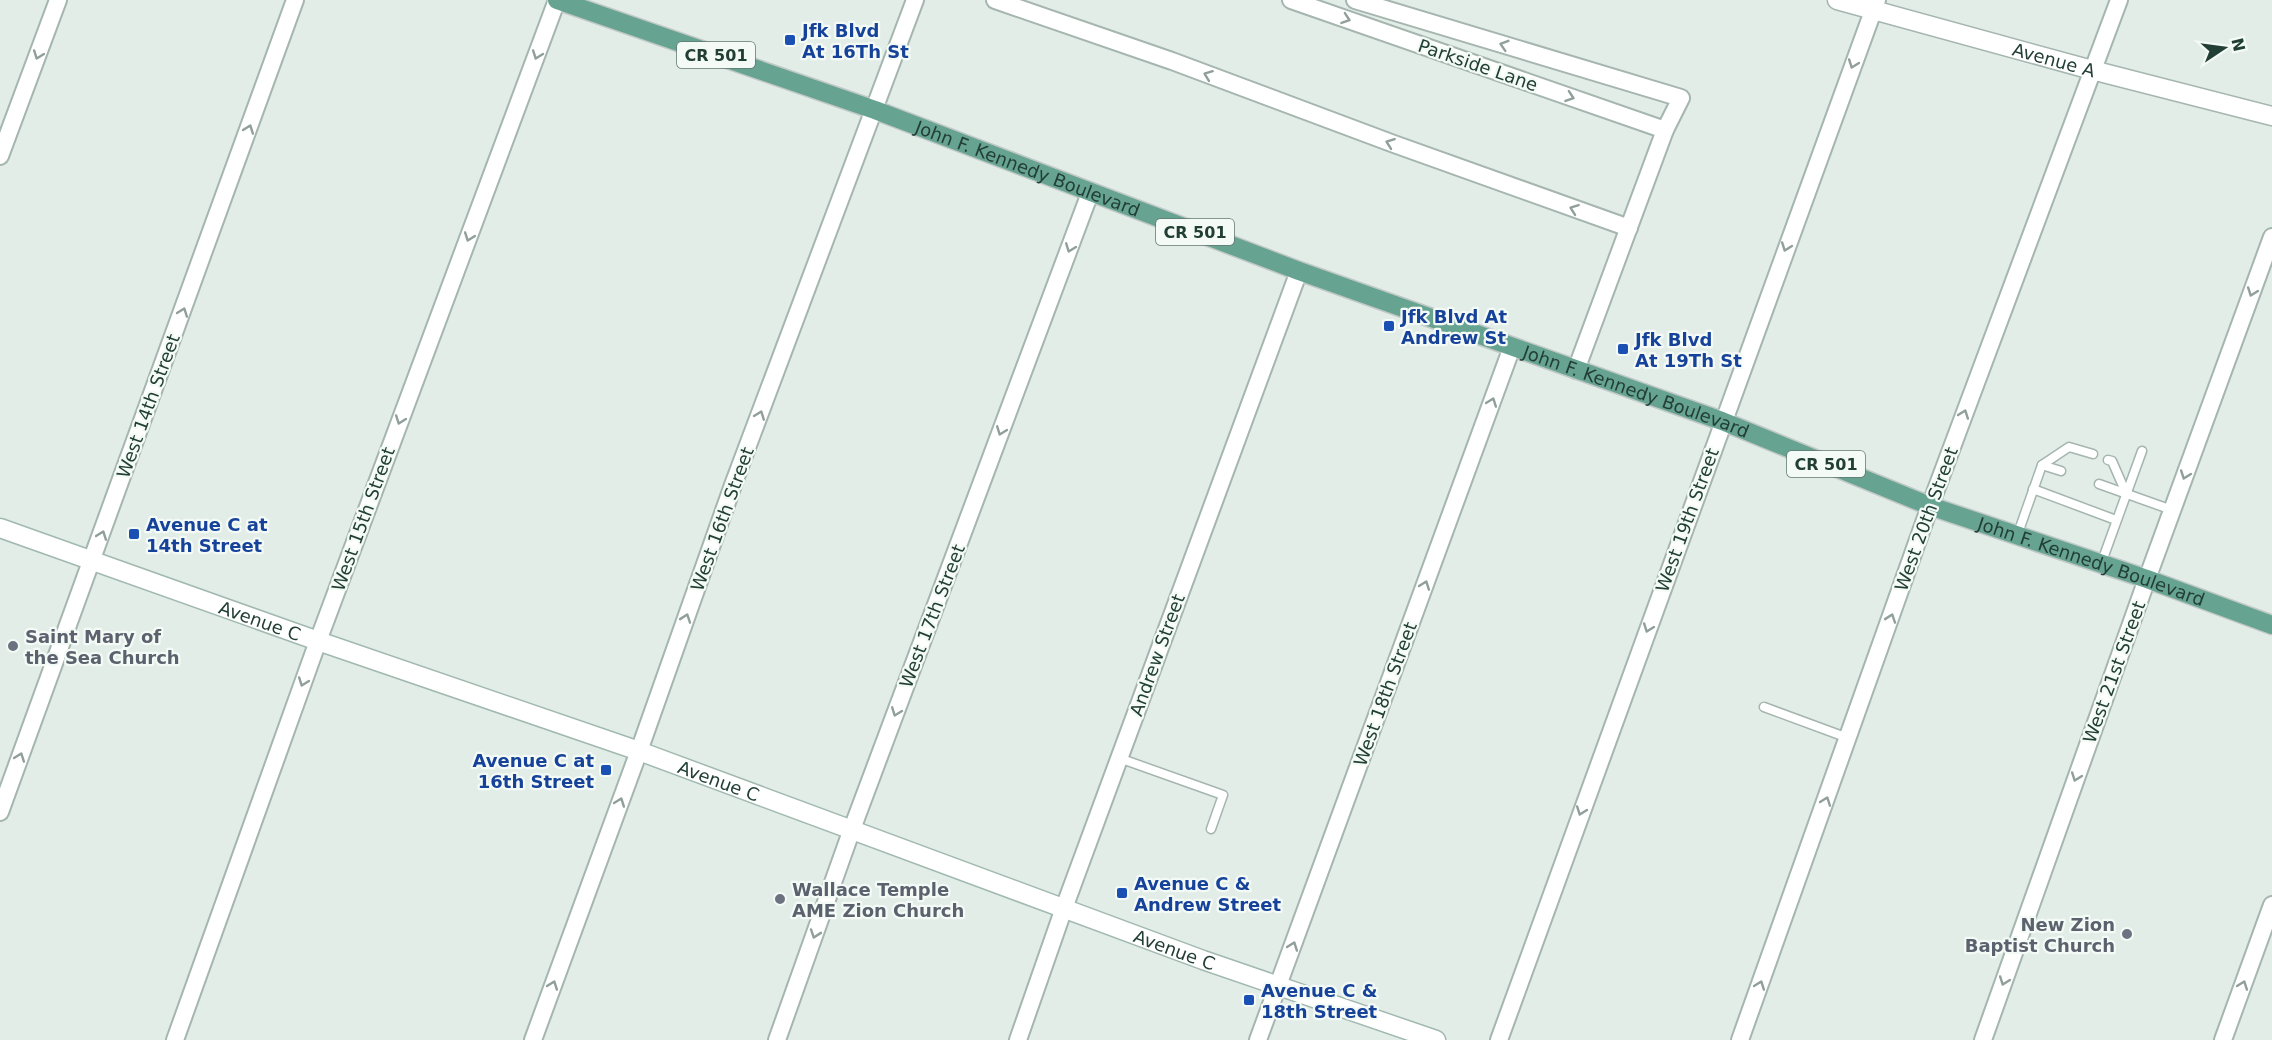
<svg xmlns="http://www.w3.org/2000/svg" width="2272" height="1040" font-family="'DejaVu Sans',sans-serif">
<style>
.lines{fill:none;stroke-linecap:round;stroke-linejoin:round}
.service-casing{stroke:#a5b5af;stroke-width:11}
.minor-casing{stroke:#a5b5af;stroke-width:20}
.tertiary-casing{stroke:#a5b5af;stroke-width:21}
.secondary-casing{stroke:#a1b9b0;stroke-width:21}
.primary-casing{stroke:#c1c9c7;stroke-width:21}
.service{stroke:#fff;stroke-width:8}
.minor{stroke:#fff;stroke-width:16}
.tertiary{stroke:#fff;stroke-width:18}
.secondary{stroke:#fff;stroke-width:18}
.primary{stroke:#67a391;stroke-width:18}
.oneway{stroke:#909f9a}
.transit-dot{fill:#1a4fb4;stroke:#f4faf6;stroke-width:2}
.worship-dot{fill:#6b7280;stroke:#f4faf6;stroke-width:2}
.labels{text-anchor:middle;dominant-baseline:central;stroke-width:4.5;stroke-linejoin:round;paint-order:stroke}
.shield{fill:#f4faf6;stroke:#617770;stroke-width:1.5}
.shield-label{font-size:16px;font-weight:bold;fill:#223f36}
.transit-label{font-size:18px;font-weight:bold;fill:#164399;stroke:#f4faf6;text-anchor:start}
.street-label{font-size:18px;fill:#223f36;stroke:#f4faf6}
.worship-label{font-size:18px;font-weight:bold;fill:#5b616d;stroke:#f4faf6;text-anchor:start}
</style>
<rect width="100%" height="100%" fill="#e3ede8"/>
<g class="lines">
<defs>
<g id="service">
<polyline points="2108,460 2112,461 2126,493"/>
<polyline points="2042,465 2069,447 2093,454"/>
<polyline points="2099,484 2172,510"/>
<polyline points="2033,489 2116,520"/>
<polyline points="2017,536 2042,465 2061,471"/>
<polyline points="2101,564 2142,451"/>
<polyline points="1764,707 1848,738"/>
<polyline points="1119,758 1223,795 1211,829"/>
</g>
<g id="minor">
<polyline points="995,0 1172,61 1394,144 1629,228"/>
<polyline points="1291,0 1665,130"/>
<polyline points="1355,0 1681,98 1665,130 1576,370"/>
<polyline points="0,156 58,0"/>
<polyline points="0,812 295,0"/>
<polyline points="175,1040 318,641 557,0"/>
<polyline points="533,1040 639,751 733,485 915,0"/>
<polyline points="777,1040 852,829 1090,193"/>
<polyline points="1018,1040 1064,908 1299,271"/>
<polyline points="1258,1040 1512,347"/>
<polyline points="1499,1040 1877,0"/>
<polyline points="1740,1040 1930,506 2119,0"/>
<polyline points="1983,1040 2147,579 2272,237"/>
<polyline points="2223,1040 2272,905"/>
</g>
<g id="tertiary">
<path id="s1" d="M1837,0L2092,70L2272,116"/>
</g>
<g id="secondary">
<path id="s2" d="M0,528L318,641L639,751L1203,960L1436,1040"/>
</g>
<g id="primary">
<path id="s3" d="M557,0L875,110L1299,271L1722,421L1930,506L2147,579L2272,625"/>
</g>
</defs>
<use href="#service" class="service-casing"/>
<use href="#minor" class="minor-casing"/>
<use href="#tertiary" class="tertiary-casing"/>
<use href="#secondary" class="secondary-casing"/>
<use href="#primary" class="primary-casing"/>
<use href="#service" class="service"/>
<use href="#minor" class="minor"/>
<use href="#tertiary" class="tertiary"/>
<use href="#secondary" class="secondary"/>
<use href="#primary" class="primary"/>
</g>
<defs><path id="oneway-chevron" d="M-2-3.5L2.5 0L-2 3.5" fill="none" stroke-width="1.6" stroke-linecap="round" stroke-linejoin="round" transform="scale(1.5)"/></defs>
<g class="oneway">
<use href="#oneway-chevron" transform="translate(1346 19) rotate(19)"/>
<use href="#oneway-chevron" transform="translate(1504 45) rotate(-163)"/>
<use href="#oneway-chevron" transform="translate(38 55) rotate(110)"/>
<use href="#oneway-chevron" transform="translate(537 55) rotate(110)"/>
<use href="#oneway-chevron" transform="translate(1853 64) rotate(110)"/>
<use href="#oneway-chevron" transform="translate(1208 75) rotate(-159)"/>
<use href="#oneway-chevron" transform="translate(1570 97) rotate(19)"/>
<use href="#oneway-chevron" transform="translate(249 129) rotate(-70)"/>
<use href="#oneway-chevron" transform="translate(1390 143) rotate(-160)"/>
<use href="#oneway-chevron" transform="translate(1574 209) rotate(-160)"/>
<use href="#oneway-chevron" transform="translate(469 237) rotate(110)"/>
<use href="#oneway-chevron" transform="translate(1786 247) rotate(110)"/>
<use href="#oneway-chevron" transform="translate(1070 248) rotate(111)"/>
<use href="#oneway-chevron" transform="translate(2252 292) rotate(110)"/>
<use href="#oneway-chevron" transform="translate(183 312) rotate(-70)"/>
<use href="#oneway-chevron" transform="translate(1492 402) rotate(-70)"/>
<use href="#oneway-chevron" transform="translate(1964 414) rotate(-70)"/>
<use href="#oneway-chevron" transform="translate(760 415) rotate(-69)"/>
<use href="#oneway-chevron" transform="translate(400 420) rotate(110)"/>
<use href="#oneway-chevron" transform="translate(1001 431) rotate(111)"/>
<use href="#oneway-chevron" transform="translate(2185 475) rotate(110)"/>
<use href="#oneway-chevron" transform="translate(102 535) rotate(-70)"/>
<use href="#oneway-chevron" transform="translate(1425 585) rotate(-70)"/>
<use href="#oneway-chevron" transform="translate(686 618) rotate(-71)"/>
<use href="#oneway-chevron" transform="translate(1891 618) rotate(-71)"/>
<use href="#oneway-chevron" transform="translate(1648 628) rotate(110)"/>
<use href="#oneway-chevron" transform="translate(303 682) rotate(110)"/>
<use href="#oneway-chevron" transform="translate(896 712) rotate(111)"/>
<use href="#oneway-chevron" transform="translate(20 757) rotate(-70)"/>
<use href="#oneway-chevron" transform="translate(2076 777) rotate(110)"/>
<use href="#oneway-chevron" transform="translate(1826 801) rotate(-70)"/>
<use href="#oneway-chevron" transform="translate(620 802) rotate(-70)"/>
<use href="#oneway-chevron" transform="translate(1581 811) rotate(110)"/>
<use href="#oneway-chevron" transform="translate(815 934) rotate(109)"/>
<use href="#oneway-chevron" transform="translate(1293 946) rotate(-70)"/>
<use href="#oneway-chevron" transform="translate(2004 981) rotate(110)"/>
<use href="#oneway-chevron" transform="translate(553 985) rotate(-70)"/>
<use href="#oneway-chevron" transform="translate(1760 985) rotate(-70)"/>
<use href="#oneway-chevron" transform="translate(2243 985) rotate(-70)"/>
</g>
<g class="transit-dot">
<rect x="784" y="34" width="12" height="12" rx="3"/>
<rect x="1383" y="320" width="12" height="12" rx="3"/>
<rect x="1617" y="343" width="12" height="12" rx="3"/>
<rect x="128" y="528" width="12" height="12" rx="3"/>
<rect x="600" y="764" width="12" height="12" rx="3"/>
<rect x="1116" y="887" width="12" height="12" rx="3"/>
<rect x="1243" y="994" width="12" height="12" rx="3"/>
</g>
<g class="worship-dot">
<circle cx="13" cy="646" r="6"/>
<circle cx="780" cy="899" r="6"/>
<circle cx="2127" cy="934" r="6"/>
</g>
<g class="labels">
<g class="shield">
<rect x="677" y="42" width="78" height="26" rx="4.5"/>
<rect x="1156" y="219" width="78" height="26" rx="4.5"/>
<rect x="1787" y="451" width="78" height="26" rx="4.5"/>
</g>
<g class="shield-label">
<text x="716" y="55">CR 501</text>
<text x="1195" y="232">CR 501</text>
<text x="1826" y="464">CR 501</text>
</g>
<g class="transit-label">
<text x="802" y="30">Jfk Blvd<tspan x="802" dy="21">At 16Th St</tspan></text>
<text x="1401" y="316">Jfk Blvd At<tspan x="1401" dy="21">Andrew St</tspan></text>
<text x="1635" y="339">Jfk Blvd<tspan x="1635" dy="21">At 19Th St</tspan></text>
<text x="146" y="524">Avenue C at<tspan x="146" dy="21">14th Street</tspan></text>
<text x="594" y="760" text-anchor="end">Avenue C at<tspan x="594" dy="21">16th Street</tspan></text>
<text x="1134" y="883">Avenue C &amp;<tspan x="1134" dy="21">Andrew Street</tspan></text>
<text x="1261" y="990">Avenue C &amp;<tspan x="1261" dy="21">18th Street</tspan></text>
</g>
<g class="street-label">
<text stroke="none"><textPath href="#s1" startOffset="225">Avenue A</textPath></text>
<text transform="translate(1478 65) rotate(19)">Parkside Lane</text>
<text stroke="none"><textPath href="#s3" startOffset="500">John F. Kennedy Boulevard</textPath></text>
<text stroke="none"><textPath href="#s3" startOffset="1148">John F. Kennedy Boulevard</textPath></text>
<text transform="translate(148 406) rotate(-70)">West 14th Street</text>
<text transform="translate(363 519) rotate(-70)">West 15th Street</text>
<text transform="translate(722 519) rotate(-70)">West 16th Street</text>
<text transform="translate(1926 519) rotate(-70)">West 20th Street</text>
<text transform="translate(1687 520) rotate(-70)">West 19th Street</text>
<text stroke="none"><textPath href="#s3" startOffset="1634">John F. Kennedy Boulevard</textPath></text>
<text transform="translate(932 616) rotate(-69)">West 17th Street</text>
<text stroke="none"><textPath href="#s2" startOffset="276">Avenue C</textPath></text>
<text transform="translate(1157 655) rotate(-70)">Andrew Street</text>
<text transform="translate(2114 672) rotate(-70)">West 21st Street</text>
<text transform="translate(1385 694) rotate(-70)">West 18th Street</text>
<text stroke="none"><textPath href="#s2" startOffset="762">Avenue C</textPath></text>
<text stroke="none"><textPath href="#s2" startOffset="1248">Avenue C</textPath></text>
</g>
<g class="worship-label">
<text x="25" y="636">Saint Mary of<tspan x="25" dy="21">the Sea Church</tspan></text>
<text x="792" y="889">Wallace Temple<tspan x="792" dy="21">AME Zion Church</tspan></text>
<text x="2115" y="924" text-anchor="end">New Zion<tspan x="2115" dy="21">Baptist Church</tspan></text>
</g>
</g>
<g transform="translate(2224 48) rotate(77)" stroke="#f4faf6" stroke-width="4.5" paint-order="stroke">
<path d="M0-4.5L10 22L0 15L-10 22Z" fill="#223f36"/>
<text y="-9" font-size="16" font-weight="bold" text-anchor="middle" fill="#223f36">N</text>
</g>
</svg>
